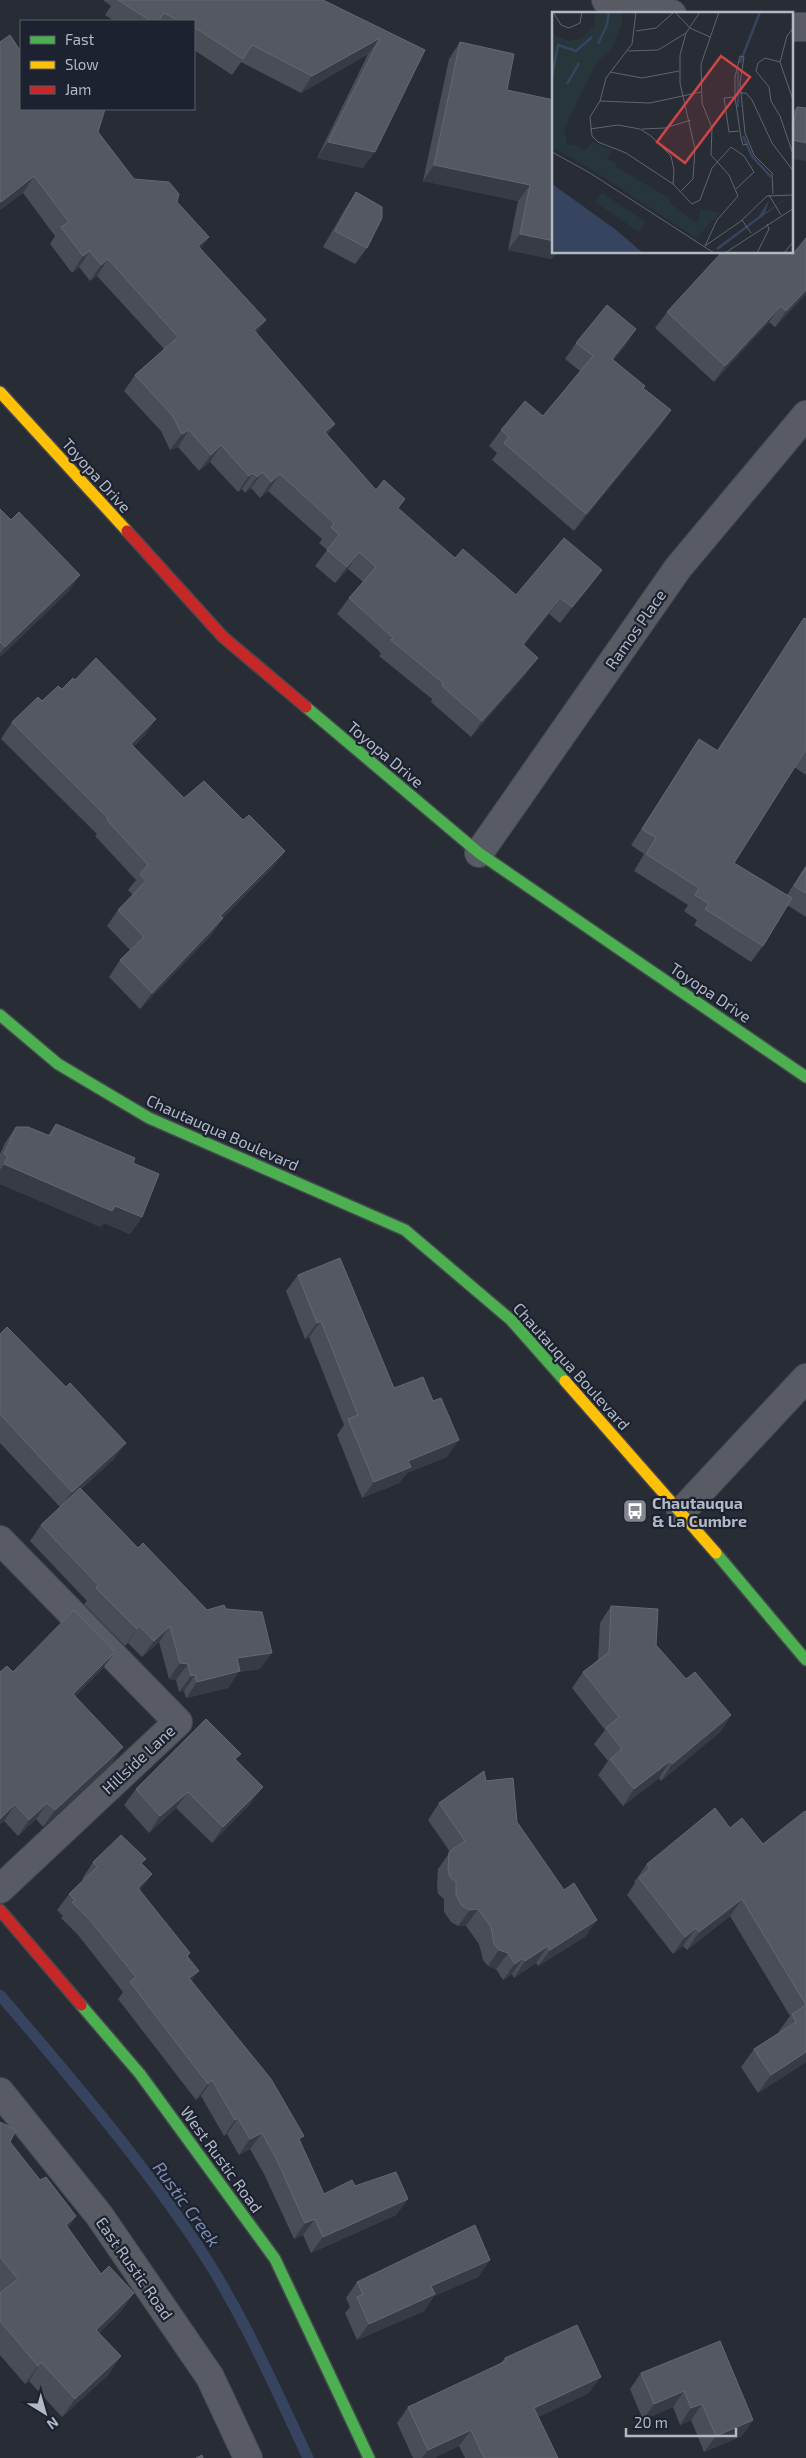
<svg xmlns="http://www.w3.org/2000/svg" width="806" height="2458" font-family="'Exo 2',sans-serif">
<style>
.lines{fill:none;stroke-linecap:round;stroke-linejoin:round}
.stream{stroke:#37445f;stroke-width:11}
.street-casing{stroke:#44474e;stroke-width:30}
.fast-casing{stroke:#44474e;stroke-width:14}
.slow-casing{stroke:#44474e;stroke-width:14}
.jam-casing{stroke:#44474e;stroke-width:14}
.street{stroke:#585b63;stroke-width:28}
.fast{stroke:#4caf50;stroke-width:11}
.slow{stroke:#ffc107;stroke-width:11}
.jam{stroke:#c62828;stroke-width:11}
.wall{fill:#494d55}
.shaded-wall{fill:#373b43}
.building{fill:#545961;stroke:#636871}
.labels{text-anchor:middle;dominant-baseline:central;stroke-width:4.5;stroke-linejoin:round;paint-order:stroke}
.street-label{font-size:16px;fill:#b2b8c6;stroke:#1c222f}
.poi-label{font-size:16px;font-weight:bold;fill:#b2b8c6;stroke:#1c222f;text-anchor:start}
.water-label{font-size:18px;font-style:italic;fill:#7c8bad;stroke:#1c222f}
.inset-river{fill:none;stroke:#37445f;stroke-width:2.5}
.inset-road{fill:none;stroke:#5f646f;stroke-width:1}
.view{fill:#cf4548;fill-opacity:0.15;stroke:#cf4548;stroke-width:2.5}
.inset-edge{fill:none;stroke:#b2b8c6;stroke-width:2.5}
</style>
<rect width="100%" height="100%" fill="#282c35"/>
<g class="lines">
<path class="stream" d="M0,1995C65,2071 131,2148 188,2231C237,2301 272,2381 308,2458"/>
<defs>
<g id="street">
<polyline points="606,0 672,14"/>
<polyline points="792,27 806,27"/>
<polyline points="479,853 678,568 806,415"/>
<polyline points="681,1512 806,1378"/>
<polyline points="0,1540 178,1722 0,1889"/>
<polyline points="0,2092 99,2215 210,2377 248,2458"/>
</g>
<g id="fast">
<polyline points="306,707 479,853 806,1077"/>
<polyline points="0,1015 58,1064 149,1118 405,1230 511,1320 565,1381"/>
<polyline points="716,1553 806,1660"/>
<polyline points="81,2005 140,2074 275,2259 369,2458"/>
</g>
<g id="slow">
<polyline points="0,392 127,531"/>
<polyline points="565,1381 716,1553"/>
</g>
<g id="jam">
<polyline points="127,531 223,637 306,707"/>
<polyline points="0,1910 81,2005"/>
</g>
</defs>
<use href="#street" class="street-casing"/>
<use href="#fast" class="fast-casing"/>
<use href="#slow" class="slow-casing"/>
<use href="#jam" class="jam-casing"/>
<use href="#street" class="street"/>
<use href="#fast" class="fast"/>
<use href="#slow" class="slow"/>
<use href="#jam" class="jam"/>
</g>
<g class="wall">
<polygon points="103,0 323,0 425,50 363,168 317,158 368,54 301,93 241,62 232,75 194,50 194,21 114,21 105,15 111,6"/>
<polygon points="0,42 21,109 98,132 134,179 177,202 209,237 200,249 266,320 256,333 335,424 327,435 376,490 455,558 516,595 602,570 590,586 560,623 549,614 524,645 526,674 471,737 431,702 432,699 379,656 381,654 378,650 337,614 349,598 363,582 348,569 335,583 315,566 327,550 319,543 322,539 268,491 260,498 251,488 245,493 242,489 238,492 210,462 199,471 178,447 170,450 161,431 124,391 135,375 164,349 97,276 90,281 79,267 72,273 50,244 55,236 23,193 0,210"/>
<polygon points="460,42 507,90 552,259 508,250 518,201 423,181 449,59"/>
<polygon points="797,107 792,159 792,113"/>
<polygon points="356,192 367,248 355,264 323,247 345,209"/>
<polygon points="792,255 806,294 775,327 769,322 714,382 655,328 667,312"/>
<polygon points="636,329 625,346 613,360 643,388 671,410 660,426 574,531 492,460 497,453 489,446 501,430 543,416 580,371 565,359 576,343"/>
<polygon points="0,509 69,591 0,657"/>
<polygon points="804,618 806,619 806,775 794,767 734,863 787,895 806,865 806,917 787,905 763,946 751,962 694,925 697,920 684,911 688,905 634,871 644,854 631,845 688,756 699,739 717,750"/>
<polygon points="62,689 145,735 133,747 184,798 243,820 285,851 273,867 223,918 211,935 140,1009 109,977 120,960 130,950 107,926 118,910 133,895 128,890 136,880 95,836 97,834 1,739 12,722 42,701"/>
<polygon points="56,1124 133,1163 142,1217 130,1234 104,1223 101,1227 0,1184 0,1154 5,1143 16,1127 48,1135"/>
<polygon points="298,1275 394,1388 447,1457 407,1473 399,1483 362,1498 337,1435 344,1425 309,1337 305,1339 286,1291"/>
<polygon points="0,1334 66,1387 114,1459 81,1489 138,1548 260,1669 239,1672 228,1688 186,1698 184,1691 179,1692 176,1680 169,1679 159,1642 142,1657 128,1643 125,1646 84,1604 87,1601 30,1541 41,1525 60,1507 0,1443"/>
<polygon points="611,1606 656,1645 686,1679 731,1715 720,1732 661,1781 659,1778 623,1806 598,1775 608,1761 594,1744 605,1730 572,1688 583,1672 598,1660 600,1623"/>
<polygon points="103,1668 75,1696 112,1763 43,1827 36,1819 18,1836 4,1821 0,1824 0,1672"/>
<polygon points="237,1760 251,1803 212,1843 176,1808 149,1833 124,1805 136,1789"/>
<polygon points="486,1781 517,1822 586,1936 538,1966 536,1963 514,1978 512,1974 503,1980 496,1969 488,1966 483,1960 479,1944 466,1926 458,1926 451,1922 444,1912 444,1899 438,1894 437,1887 438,1869 450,1852 428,1820 439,1803"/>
<polygon points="806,1812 806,2062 758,2093 741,2067 754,2049 780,2032 779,2031 790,2016 730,1916 687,1950 683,1946 673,1954 627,1895 635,1883 634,1882 647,1864 730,1828 763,1844"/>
<polygon points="93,1862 142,1864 140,1891 187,1956 192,1981 300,2141 324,2194 355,2186 408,2199 396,2215 311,2253 303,2235 294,2239 264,2174 250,2149 239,2155 227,2134 224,2136 201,2096 196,2100 118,1999 123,1992 78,1935 61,1918 63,1916 57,1910 69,1894 83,1880 82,1879"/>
<polygon points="0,2122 10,2142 40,2180 76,2216 68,2228 101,2274 134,2293 121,2311 99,2333 121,2356 108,2375 62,2417 29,2381 25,2384 0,2355"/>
<polygon points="490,2260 478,2277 434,2296 424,2311 357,2340 345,2313 350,2307 346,2298 357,2282"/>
<polygon points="505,2358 589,2393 538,2417 558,2458 465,2458 459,2446 434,2458 413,2458 397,2423 408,2407 500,2364"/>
<polygon points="641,2373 753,2420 742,2436 704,2452 691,2420 680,2425 673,2407 643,2420 630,2389"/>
</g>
<g class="shaded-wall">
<polygon points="380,38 368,54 301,93 312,76"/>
<polygon points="792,140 806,143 806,161 792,159"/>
<polygon points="328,142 375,152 363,168 317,158"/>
<polygon points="434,165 530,185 518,201 423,181"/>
<polygon points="34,176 23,193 0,210 0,203 1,202"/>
<polygon points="520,234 554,241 554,252 557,252 552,259 508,250"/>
<polygon points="209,237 197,253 198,246"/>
<polygon points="90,251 79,267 72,273 83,256"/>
<polygon points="108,259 97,276 90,281 101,265"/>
<polygon points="806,290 806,294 775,327 786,311"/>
<polygon points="781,306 769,322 714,382 725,366"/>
<polygon points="266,320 254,336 254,330"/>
<polygon points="636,329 625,346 601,376 612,359"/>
<polygon points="671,410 660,426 574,531 586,514"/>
<polygon points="335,424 324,440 325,432"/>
<polygon points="189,430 178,447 170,450 182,434"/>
<polygon points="221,445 210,462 199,471 211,455"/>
<polygon points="263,472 251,488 245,493 257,477"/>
<polygon points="253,473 242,489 238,492 249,476"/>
<polygon points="280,474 268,491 260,498 271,482"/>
<polygon points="359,552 348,569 335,583 347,567"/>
<polygon points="602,570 590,586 560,623 572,607"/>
<polygon points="80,575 69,591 0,657 0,653 5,647"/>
<polygon points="560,598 549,614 512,661 523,644"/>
<polygon points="538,658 526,674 471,737 482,721"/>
<polygon points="156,719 145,735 120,761 131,744"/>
<polygon points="285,851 273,867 209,932 220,916"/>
<polygon points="223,918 211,935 140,1009 152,993"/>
<polygon points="4,1164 115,1206 142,1217 130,1234 104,1223 101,1227 0,1184 0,1170"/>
<polygon points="321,1321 309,1337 305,1339 317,1323"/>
<polygon points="459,1440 447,1457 407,1473 399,1483 362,1498 374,1482 408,1461"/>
<polygon points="126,1443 114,1459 60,1508 72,1492"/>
<polygon points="139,1626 128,1643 125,1646 137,1629"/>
<polygon points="170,1626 159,1642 142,1657 154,1641"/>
<polygon points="115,1652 103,1668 62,1710 73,1694"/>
<polygon points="272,1653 260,1669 239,1672 228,1688 186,1698 197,1682 237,1658"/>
<polygon points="180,1663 188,1664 176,1680 169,1679"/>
<polygon points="195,1675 184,1691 179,1692 191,1676"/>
<polygon points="731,1715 720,1732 661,1781 672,1764"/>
<polygon points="123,1747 112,1763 43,1827 55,1810"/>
<polygon points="670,1761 659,1778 623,1806 634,1789"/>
<polygon points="263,1787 251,1803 212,1843 223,1827"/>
<polygon points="188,1792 176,1808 149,1833 160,1816"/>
<polygon points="47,1803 36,1819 18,1836 29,1820"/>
<polygon points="15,1804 4,1821 0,1824 0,1819"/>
<polygon points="152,1874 140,1891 126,1904 138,1888"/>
<polygon points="742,1899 730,1916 687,1950 699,1932"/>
<polygon points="478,1909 466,1926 458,1926 470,1910"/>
<polygon points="597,1920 586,1936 538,1966 550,1950"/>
<polygon points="696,1928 683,1946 673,1954 685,1937"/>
<polygon points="548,1946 536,1963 514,1978 525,1961"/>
<polygon points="499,1950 508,1953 496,1969 488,1966"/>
<polygon points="523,1958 512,1974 503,1980 515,1964"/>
<polygon points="199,1971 187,1987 189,1978"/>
<polygon points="806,2052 806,2062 758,2093 771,2075"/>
<polygon points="212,2080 201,2096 196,2100 208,2084"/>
<polygon points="238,2118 227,2134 224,2136 235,2120"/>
<polygon points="262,2133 250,2149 239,2155 250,2139"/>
<polygon points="408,2199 396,2215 311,2253 323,2237"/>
<polygon points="76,2216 63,2235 66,2225"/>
<polygon points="315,2219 303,2235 294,2239 305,2223"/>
<polygon points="490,2260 478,2277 434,2296 424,2311 357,2340 369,2324 431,2286"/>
<polygon points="134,2293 121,2311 83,2348 96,2330"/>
<polygon points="121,2356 108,2375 62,2417 75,2399"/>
<polygon points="41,2362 29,2381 25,2384 38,2366"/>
<polygon points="601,2377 589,2393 523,2424 534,2408"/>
<polygon points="684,2391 673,2407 643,2420 654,2404"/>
<polygon points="702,2404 691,2420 680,2425 691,2408"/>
<polygon points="753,2420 742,2436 704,2452 716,2436"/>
<polygon points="471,2430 459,2446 434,2458 422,2458 428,2450"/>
</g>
<g class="building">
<polygon points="118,0 323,0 425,50 375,152 328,142 380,38 312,76 252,45 243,59 194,27 194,21 186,21 184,20 179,21 164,13 158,21 151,21"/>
<polygon points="10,35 21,52 21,109 105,109 98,132 134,179 169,182 179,194 177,202 209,237 198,246 266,320 254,330 335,424 325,432 376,490 384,480 405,499 398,508 455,558 463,549 516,595 564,538 602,570 572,607 560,598 523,644 538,658 482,721 442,686 443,683 391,640 393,638 389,634 349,598 376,567 359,552 347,567 327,550 339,535 331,527 334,523 280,474 271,482 263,472 257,477 253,473 249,476 221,445 211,455 189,430 182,434 172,415 135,375 178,337 108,259 101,265 90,251 83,256 61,227 69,222 34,176 1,202 0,201 0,42"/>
<polygon points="460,42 514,54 507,90 554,100 554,241 520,234 530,185 434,165"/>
<polygon points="797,107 806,108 806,143 792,140 792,133"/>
<polygon points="356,192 382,207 382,218 367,248 335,231"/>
<polygon points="806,238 806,290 786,311 781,306 725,366 667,312 722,252 789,252 792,255"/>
<polygon points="607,305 636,329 612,359 645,386 643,388 671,410 586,514 504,443 509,437 501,430 525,401 543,416 593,356 576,343"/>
<polygon points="0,509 11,520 19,512 80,575 5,647 0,642"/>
<polygon points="804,618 806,619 806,751 805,751 734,863 792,898 763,946 705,909 709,904 695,895 699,888 646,854 656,838 642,829 699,739 718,751"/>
<polygon points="96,658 156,719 131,744 184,798 204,781 243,820 249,815 285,851 220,916 223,918 152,993 120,960 144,937 118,910 146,881 140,874 148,865 107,820 108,818 12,722 38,697 42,701 58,686 62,689 73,678 75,680"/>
<polygon points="806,867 806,893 794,886"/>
<polygon points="56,1124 135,1158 133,1163 159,1174 142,1217 115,1206 112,1211 4,1164 8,1156 4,1154 16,1127 28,1127 50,1136"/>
<polygon points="340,1258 394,1388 423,1377 433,1401 441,1398 459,1440 408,1461 411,1467 374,1482 348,1419 358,1415 321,1321 317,1323 298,1275"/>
<polygon points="7,1327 66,1387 70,1383 126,1443 72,1492 0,1414 0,1334"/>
<polygon points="80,1488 138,1548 143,1543 207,1610 224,1605 226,1609 262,1612 272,1653 237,1658 240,1671 197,1682 195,1675 191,1676 188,1664 180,1663 170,1626 154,1641 139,1626 137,1629 96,1588 98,1585 41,1525"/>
<polygon points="611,1606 658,1609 656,1645 686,1679 695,1672 731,1715 672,1764 670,1761 634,1789 610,1759 622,1749 606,1728 619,1717 583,1672 609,1652"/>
<polygon points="74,1610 115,1652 73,1694 123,1747 55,1810 47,1803 29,1820 15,1804 0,1819 0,1672 7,1666 13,1672"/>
<polygon points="206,1719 241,1754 235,1759 263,1787 223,1827 188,1792 160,1816 136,1789"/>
<polygon points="484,1771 486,1781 513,1778 517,1822 564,1890 574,1883 597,1920 550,1950 548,1946 525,1961 523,1958 515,1964 508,1953 499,1950 494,1944 491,1927 478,1909 470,1910 462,1906 456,1895 456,1882 450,1877 448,1870 449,1852 465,1841 439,1803"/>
<polygon points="715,1808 730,1828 742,1818 763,1844 805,1811 806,1812 806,2005 742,1899 699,1932 696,1928 685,1937 639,1878 650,1869 647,1864"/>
<polygon points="121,1835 146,1859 141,1863 152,1874 138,1888 190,1953 187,1956 199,1971 189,1978 271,2079 304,2136 299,2139 324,2194 352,2180 355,2186 396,2172 408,2199 323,2237 315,2219 305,2223 276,2158 262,2133 250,2139 238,2118 235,2120 212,2080 208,2084 130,1982 136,1977 89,1919 72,1902 75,1900 69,1894 97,1867 93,1862"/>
<polygon points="806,2005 806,2052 771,2075 754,2049 796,2022 792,2014"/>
<polygon points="0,2122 16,2130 10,2142 40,2180 46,2177 76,2216 66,2225 101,2274 109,2266 134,2293 96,2330 121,2356 75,2399 41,2362 38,2366 0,2321 0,2293 18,2279 0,2257"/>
<polygon points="475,2225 490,2260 431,2286 435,2294 369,2324 357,2297 363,2294 357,2282"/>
<polygon points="577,2325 601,2377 534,2408 558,2458 484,2458 471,2430 428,2450 408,2407 506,2361 505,2358"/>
<polygon points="720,2341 753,2420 716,2436 702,2404 691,2408 684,2391 654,2404 641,2373"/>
<polygon points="202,2455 203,2458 196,2458"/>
</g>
<defs>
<symbol id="bus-square" viewBox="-11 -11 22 22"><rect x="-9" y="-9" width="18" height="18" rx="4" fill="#828793" stroke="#1c222f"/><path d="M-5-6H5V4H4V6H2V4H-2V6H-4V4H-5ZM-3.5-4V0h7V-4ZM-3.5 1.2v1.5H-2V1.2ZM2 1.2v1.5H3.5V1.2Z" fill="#fff"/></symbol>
</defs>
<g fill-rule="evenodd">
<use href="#bus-square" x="621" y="1497" width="28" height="28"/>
</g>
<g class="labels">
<g class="street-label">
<text transform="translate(97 475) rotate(48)">Toyopa Drive</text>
<text transform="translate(635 629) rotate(-55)">Ramos Place</text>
<text transform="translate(386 754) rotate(40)">Toyopa Drive</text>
<text transform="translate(711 992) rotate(34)">Toyopa Drive</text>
<text transform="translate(223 1132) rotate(24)">Chautauqua Boulevard</text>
<text transform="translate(572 1366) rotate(48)">Chautauqua Boulevard</text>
<text transform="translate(138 1759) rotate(-43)">Hillside Lane</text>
<text transform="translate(222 2159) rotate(54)">West Rustic Road</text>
<text transform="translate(135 2268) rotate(55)">East Rustic Road</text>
</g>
<g class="poi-label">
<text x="652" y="1502">Chautauqua<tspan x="652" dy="18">&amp; La Cumbre</tspan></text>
</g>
<g class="water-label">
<text transform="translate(187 2204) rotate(54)">Rustic Creek</text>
</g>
</g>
<g transform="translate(552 12)">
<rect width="241" height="241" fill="#282c35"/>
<path d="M43,0H70V13L58,40L45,50L12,118L16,134L21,132L32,139L41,130L60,138L55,147L65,152L64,155L119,187L118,191L142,209L146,210L148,197L168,201L144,226L42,159L0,135V22L17,29L28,27L42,13ZM50,181L94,210L87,220L43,190Z" fill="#26363b"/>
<path d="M0,172L63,217L91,241H0ZM236,185L166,238L164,236L207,204L217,188L213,201Z" fill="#37445f"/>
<path class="inset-river" d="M46,32L55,13L57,0M188,51L208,0M186,59V95M0,65L6,33L24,39L40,25M15,72L27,51M191,124L200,144L219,165"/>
<path class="inset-road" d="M1,0L9,13L17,16L28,11L30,0M84,0L80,32L54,66L48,89L38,105L40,124L46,130L74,141L121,172L140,192L148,188L160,156L179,135L192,144L202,160L184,177M123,0L138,16L158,25M84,19L104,16L122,0M76,39L106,38L134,21M228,50L213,46L206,51L204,59L217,75L219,89L228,104L242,145M228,50L242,91M228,50L235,24L242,15M58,60L90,66L127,59M188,81H194L200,88L220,131L242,160M183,85L172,86L177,120L187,119M48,89L98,91L149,80M38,117L66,113L88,117L99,124L119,144L122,158L121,172M90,117L113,116L139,108M196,132L191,133L189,126L183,85V65L188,44L192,45L188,71L193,121L202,143L220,161L221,182M0,140L38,161L162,241M129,179L141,167L143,137L128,71V43L134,21L148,0M217,183L229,203M190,208L199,221M153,234L165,208L186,184L177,163L159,143L160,116L150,91L149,52L167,0M153,234L189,209L215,184L242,183M173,241L242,196M205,241L217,217L215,212M232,241L242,229"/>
<path class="view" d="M169,44L198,65L133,151L105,130Z"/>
<rect width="241" height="241" class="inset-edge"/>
</g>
<rect x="20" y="20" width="175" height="90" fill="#1c222f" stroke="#585e6b"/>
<rect x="30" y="36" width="25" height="8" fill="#4caf50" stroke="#585e6b"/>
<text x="65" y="45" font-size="15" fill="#b2b8c6">Fast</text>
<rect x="30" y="61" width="25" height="8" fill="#ffc107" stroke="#585e6b"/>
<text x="65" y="70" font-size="15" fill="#b2b8c6">Slow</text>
<rect x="30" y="86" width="25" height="8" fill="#c62828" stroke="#585e6b"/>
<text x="65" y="95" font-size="15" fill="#b2b8c6">Jam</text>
<g transform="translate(45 2413) rotate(143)" stroke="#1c222f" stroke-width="4" paint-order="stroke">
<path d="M0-4L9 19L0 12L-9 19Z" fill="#b2b8c6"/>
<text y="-8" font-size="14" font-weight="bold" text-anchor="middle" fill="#b2b8c6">N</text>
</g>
<path d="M626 2428v8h110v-8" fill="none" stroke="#b2b8c6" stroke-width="2.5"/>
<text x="634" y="2428" font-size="15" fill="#b2b8c6" stroke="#1c222f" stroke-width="4" paint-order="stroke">20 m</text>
</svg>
